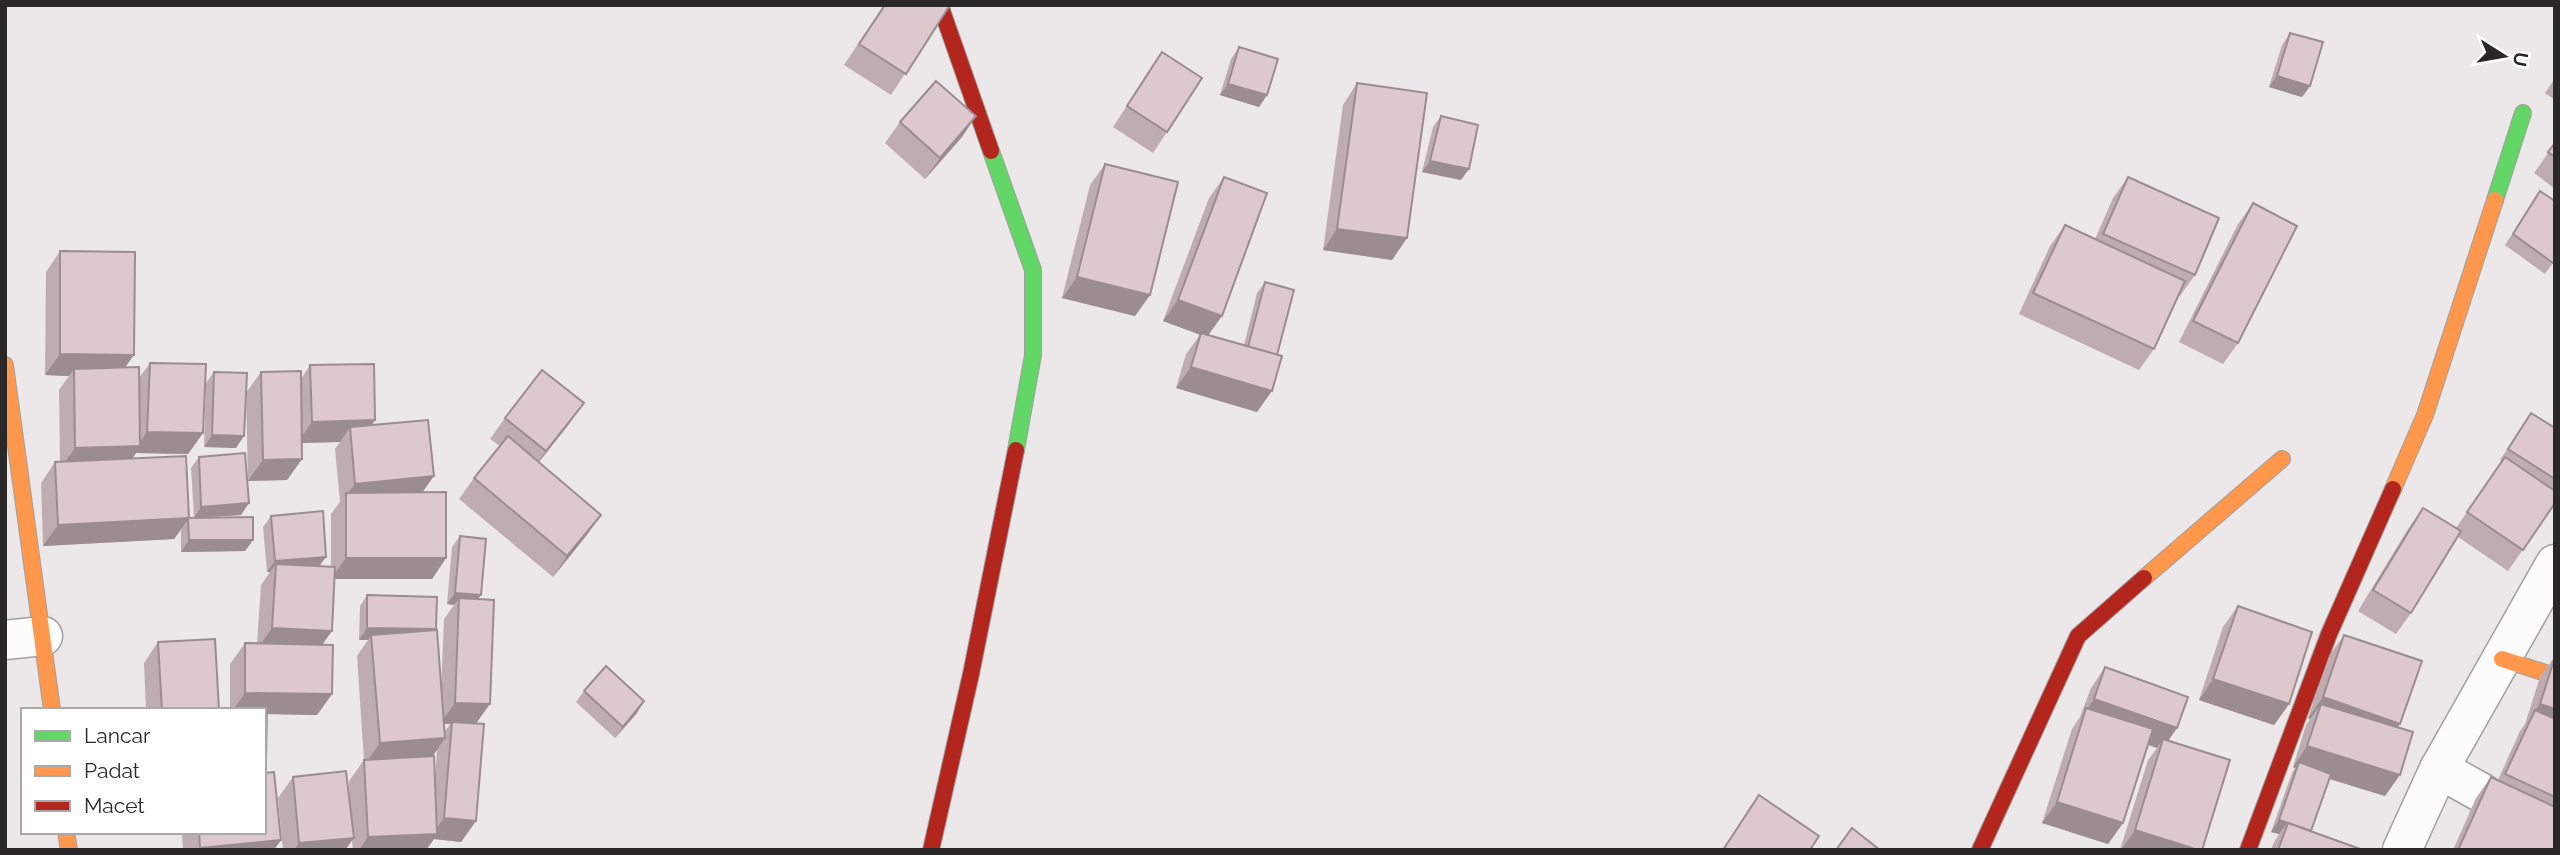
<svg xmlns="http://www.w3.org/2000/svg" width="2560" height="855" font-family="Raleway,sans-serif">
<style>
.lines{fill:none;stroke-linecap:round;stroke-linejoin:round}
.street-casing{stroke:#a19f9f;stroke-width:41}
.fast-casing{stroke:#a19f9f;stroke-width:18}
.slow-casing{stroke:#a19f9f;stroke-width:18}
.jam-casing{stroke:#a19f9f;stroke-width:18}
.street{stroke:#fcfcfc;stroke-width:38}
.fast{stroke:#63d668;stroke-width:16}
.slow{stroke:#ff974d;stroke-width:16}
.jam{stroke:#b3261e;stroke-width:16}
.wall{fill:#beacb1;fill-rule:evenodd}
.shaded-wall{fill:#9b8c90}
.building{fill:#ddc8ce;stroke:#9b8c90;stroke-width:2}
</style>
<rect width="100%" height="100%" fill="#ece8e9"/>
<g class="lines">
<defs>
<g id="street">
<polyline points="5,640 43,636"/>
<polyline points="2439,769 2482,793"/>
<polyline points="2402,850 2439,769 2555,564"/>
</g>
<g id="fast">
<polyline points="991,151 1033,270 1033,355 1016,450"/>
<polyline points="2495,200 2523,113"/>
</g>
<g id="slow">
<polyline points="5,365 52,710"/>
<polyline points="2393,489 2425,415 2495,200"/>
<polyline points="2144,578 2282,459"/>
<polyline points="2502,659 2555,676"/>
<polyline points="66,832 69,850"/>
</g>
<g id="jam">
<polyline points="940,5 991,151"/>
<polyline points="931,850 971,674 1016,450"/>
<polyline points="1980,850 2078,636 2144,578"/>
<polyline points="2248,850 2329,634 2393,489"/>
</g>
</defs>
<use href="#street" class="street-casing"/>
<use href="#fast" class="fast-casing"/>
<use href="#slow" class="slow-casing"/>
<use href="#jam" class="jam-casing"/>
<use href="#street" class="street"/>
<use href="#fast" class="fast"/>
<use href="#slow" class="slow"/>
<use href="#jam" class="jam"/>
</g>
<g class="wall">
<polygon points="884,5 950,5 891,95 844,65"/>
<polygon points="2290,33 2310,86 2302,97 2269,87 2282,45"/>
<polygon points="1239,47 1267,95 1259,107 1220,95 1231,59"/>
<polygon points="1162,52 1167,132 1153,153 1113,127"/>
<polygon points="2555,78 2555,100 2545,93"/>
<polygon points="1357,83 1407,238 1392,260 1323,250 1343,105"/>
<polygon points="1441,116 1461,180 1422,172 1433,127"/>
<polygon points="900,122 962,137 925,179 885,143"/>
<polygon points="2555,143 2555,189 2534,173"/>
<polygon points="1105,164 1150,295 1135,316 1062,298 1090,185"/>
<polygon points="1224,177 1209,335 1244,345 1257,293 1265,282 1257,412 1176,388 1186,354 1200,335 1163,321 1209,198"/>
<polygon points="2128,177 2195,275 2180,296 2179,295 2154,349 2139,370 2019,314 2050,246 2065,225 2095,239 2113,198"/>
<polygon points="2540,191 2555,260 2545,274 2505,245"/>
<polygon points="2253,203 2238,343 2223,364 2179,342 2238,224"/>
<polygon points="60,251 125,368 139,378 150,363 203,433 188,454 136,453 132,459 189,518 194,517 191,468 199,457 241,515 203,517 253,540 245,551 181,552 181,530 174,539 43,546 41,483 55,462 60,462 59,390 69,376 45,375 46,272"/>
<polygon points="310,365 375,420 372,425 422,492 446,558 432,579 335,579 323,645 332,694 317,715 267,714 264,710 222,710 223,708 230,708 230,664 245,643 257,643 261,585 270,572 267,572 263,527 271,516 320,566 331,567 331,514 340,502 335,449 340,442 302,443 302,459 287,480 248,481 246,393 261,372 301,379"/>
<polygon points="214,372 236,448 204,447 206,383"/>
<polygon points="2531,413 2555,428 2555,484 2552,489 2555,503 2508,571 2458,537 2411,613 2396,634 2358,611 2408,529 2423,508 2456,528 2502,461 2500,460"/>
<polygon points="505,418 569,424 539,462 601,515 586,536 553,577 459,499 474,478 500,446 490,439"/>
<path d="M460,536L478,599L476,821L461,842L434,839L426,850H353L352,840L345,850H283L278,798L293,777L350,807L349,781L364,760L357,656L368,640H359L360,606L367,595L436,629L441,693L444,619L454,605L447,604L452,547ZM444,724H450L444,733ZM437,750L435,775L432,757Z"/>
<polygon points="2238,606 2289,704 2274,725 2199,700 2223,627"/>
<polygon points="2344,635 2398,727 2385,796 2330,779 2311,831 2363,850 2271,850 2273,844 2279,834 2271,832 2292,773 2295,768 2293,767 2306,725 2310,719 2308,718 2329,656"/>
<polygon points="158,642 219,710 146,710 144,663"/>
<polygon points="2555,656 2555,850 2453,850 2476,798 2491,777 2498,780 2520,731 2525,724 2540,677"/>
<polygon points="2105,667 2177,728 2168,741 2202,850 2120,850 2148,760 2157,748 2148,744 2123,823 2108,844 2042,823 2072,729 2080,717 2091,688"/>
<polygon points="584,691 637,713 615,738 576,702"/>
<polygon points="182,832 264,832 274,850 183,850"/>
</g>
<g class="shaded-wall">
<polygon points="2277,76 2310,86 2302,97 2269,87"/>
<polygon points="1228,84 1267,95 1259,107 1220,95"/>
<polygon points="976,116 962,137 925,179 940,158"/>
<polygon points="1430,161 1469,169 1461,180 1422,172"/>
<polygon points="1337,229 1407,238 1392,260 1323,250"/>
<polygon points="1077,277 1150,295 1135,316 1062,298"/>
<polygon points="1178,300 1222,316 1207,337 1163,321"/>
<polygon points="60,354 134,355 119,376 74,369 69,376 45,375"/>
<polygon points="1191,367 1272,391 1257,412 1176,388"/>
<polygon points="584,403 569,424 531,472 546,451"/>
<polygon points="375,420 361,441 350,427 340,442 297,443 312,422"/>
<polygon points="147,432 203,433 188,454 136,453 126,467 60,469 75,448 137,446"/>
<polygon points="212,435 244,436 236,448 204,447"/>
<polygon points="302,459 287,480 248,481 263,460"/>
<polygon points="434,476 419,497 346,496 355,484"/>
<polygon points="249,503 241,515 194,518 201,507"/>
<polygon points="601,515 586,536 553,577 567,556"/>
<polygon points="189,518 174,539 43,546 58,525"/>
<polygon points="189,540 253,540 245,551 181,552"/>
<polygon points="326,557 318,568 276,564 270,572 267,572 275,561"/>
<polygon points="346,558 446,558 432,579 331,579"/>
<polygon points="455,593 481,595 473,606 459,598 454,605 447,604"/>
<polygon points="272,628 332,631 317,652 257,649"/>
<polygon points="367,628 436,629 372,640 371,635 368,640 359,640"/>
<polygon points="2213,679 2289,704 2274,725 2199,700"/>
<polygon points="245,693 332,694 317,715 264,714 233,710"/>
<polygon points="2323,697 2400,724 2386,745 2321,704 2310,719 2308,718"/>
<polygon points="2094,699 2177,728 2162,749 2163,739 2157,748 2082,721 2086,711"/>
<polygon points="644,701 637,713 615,738 623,727"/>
<polygon points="455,703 490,704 475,725 452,722 450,724 440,724"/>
<polygon points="2540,704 2555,709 2555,735 2534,712"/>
<polygon points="445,738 430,760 365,764 380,743"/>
<polygon points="2307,746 2400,775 2385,796 2297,769 2299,762 2295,768 2293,767"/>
<polygon points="2057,802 2123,823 2108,844 2042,823"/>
<polygon points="444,818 476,821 461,842 434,839 426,850 359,850 368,837 432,834"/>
<polygon points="2279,820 2287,823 2279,834 2271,832"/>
<polygon points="2135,830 2198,850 2121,850"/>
<polygon points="354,838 345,850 294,850 299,843"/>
<polygon points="281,840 274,850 199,850 200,848"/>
</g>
<g class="building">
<polygon points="885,5 950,5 906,74 859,44"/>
<polygon points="2290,33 2323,42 2310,86 2277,76"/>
<polygon points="1239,47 1278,59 1267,95 1228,84"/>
<polygon points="1162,52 1202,78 1167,132 1127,106"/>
<polygon points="936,81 976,116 940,158 900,122"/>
<polygon points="1357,83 1427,93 1407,238 1337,229"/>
<polygon points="1441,116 1478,125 1469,169 1430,161"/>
<polygon points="2555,143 2555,157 2548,152"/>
<polygon points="1105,164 1178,182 1150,295 1077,277"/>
<polygon points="1224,177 1267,193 1222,316 1178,300"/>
<polygon points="2128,177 2219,218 2195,275 2103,234"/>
<polygon points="2540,191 2555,201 2555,260 2553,263 2513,234"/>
<polygon points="2253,203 2297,226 2238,343 2193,321"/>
<polygon points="2065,225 2185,281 2154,349 2033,293"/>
<polygon points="60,251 135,252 134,355 60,354"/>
<polygon points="1265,282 1294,290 1277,355 1248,347"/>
<polygon points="1201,333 1282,356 1272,391 1191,367"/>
<polygon points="150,363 206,364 203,433 147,432"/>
<polygon points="374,364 375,420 312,422 310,365"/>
<polygon points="139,367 140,446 75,448 74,369"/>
<polygon points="542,370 584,403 546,451 505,418"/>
<polygon points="301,371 302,459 263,460 261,372"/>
<polygon points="214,372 247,373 244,436 212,435"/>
<polygon points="2531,413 2555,428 2555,479 2508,449"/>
<polygon points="428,420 434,476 355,484 350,427"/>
<polygon points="508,436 601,515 567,556 474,478"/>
<polygon points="245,453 249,503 201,507 199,457"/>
<polygon points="186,456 189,518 58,525 55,462"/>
<polygon points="2505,457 2555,491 2555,503 2523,550 2467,512"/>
<polygon points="446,492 446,558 346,558 346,493"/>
<polygon points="2423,508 2461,531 2411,613 2373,590"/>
<polygon points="323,511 326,557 275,561 271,516"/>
<polygon points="253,517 253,540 189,540 188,518"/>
<polygon points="460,536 486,539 481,595 455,593"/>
<polygon points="276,564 335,567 332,631 272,628"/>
<polygon points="367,595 437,597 436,629 367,628"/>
<polygon points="459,598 494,600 490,704 455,703"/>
<polygon points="2238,606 2312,632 2289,704 2213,679"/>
<polygon points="437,630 445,738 380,743 371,635"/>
<polygon points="2344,635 2422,661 2400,724 2323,697"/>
<polygon points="215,639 219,710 162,710 158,642"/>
<polygon points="245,643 333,645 332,694 245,693"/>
<polygon points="2555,657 2555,709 2540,704"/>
<polygon points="606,666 644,701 623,727 584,691"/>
<polygon points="2105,667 2188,697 2177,728 2094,699"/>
<polygon points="2321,704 2413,732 2400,775 2307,746"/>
<polygon points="223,708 267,709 266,762 264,762 264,710 223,710"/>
<polygon points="2086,708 2153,729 2123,823 2057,802"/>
<polygon points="2535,710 2555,719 2555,797 2505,774"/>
<polygon points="452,722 484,724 476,821 444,818"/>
<polygon points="2163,739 2230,760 2202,850 2198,850 2135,830"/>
<polygon points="434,756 437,834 368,837 364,760"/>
<polygon points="2299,762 2331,774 2311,831 2279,820"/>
<polygon points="346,771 354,838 299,843 293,777"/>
<polygon points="274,772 281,840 200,848 199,832 264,832 264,773"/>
<polygon points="2491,777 2555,807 2555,850 2458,850"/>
<polygon points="1759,795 1819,836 1810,850 1723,850"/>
<polygon points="2288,823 2363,850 2278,850"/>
<polygon points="1852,828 1880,850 1836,850"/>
</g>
<rect width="2560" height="855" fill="none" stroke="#2a2728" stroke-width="14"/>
<rect x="21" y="708" width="245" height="126" fill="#ffffff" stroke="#aaa9a9" stroke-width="2"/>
<rect x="35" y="731" width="35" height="10" fill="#63d668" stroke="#aaa9a9" stroke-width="2"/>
<text x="84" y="743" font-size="21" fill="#2a2728">Lancar</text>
<rect x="35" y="766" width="35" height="10" fill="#ff974d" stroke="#aaa9a9" stroke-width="2"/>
<text x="84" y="778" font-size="21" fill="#2a2728">Padat</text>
<rect x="35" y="801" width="35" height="10" fill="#b3261e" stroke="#aaa9a9" stroke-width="2"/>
<text x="84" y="813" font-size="21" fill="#2a2728">Macet</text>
<g transform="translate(2504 56) rotate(101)" stroke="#ffffff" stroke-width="5" paint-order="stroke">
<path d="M0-5L12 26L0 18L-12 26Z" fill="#2a2728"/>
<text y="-10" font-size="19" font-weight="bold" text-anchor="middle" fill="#2a2728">U</text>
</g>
</svg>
